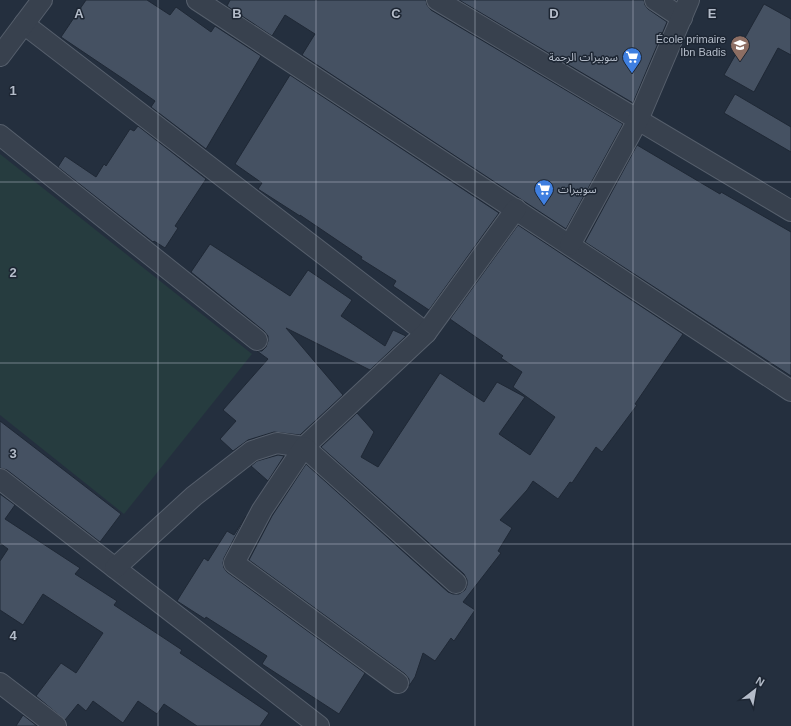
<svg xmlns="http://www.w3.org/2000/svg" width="791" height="726" font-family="Helvetica,'Noto Sans Arabic',sans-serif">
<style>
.green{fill:#263c3f}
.building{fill:#455162;stroke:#1f2835}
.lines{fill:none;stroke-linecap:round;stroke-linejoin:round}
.minor-casing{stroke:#565f6c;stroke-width:22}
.minor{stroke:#38414e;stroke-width:20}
.grid{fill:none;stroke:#b4bcc9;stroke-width:1;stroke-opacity:0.55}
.labels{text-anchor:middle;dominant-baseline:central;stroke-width:3;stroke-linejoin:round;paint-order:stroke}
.poi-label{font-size:11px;fill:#b4bcc9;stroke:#1d2633;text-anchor:end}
.grid-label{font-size:13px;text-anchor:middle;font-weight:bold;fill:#b4bcc9;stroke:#1d2633;stroke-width:3;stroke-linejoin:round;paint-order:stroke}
</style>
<rect width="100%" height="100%" fill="#242f3e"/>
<polygon class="green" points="0,154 252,354 124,514 0,415"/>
<g class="building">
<polygon points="86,0 147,0 170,15 176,7 211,32 215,26 261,56 206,149 151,107 155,101 125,80 61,37"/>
<polygon points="230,0 426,0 427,5 431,10 623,124 566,229 302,55 315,34 285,15 272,36 227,6"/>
<polygon points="459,0 644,0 645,5 648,9 667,22 633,103"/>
<polygon points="764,4 791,19 791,55 778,48 754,92 724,75"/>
<polygon points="290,75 499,213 429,310 393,286 396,281 361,259 362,257 300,215 300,216 261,191 258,189 262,183 235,164"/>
<polygon points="735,94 791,127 791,152 724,113"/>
<polygon points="138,126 206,179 175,226 178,228 165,248 154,241 153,242 58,167 65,156 96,177 104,164 106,166 130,129 134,131"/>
<polygon points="637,145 720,194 721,192 791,232 791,376 585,242"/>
<polygon points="518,225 683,334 635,404 637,405 602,452 596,447 572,483 570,482 558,499 533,481 527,490 500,520 512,528 498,551 501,553 463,602 475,610 454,641 451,638 435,661 423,653 415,677 409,686 409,679 405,674 249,560 272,516 306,464 448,592 453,594 459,594 465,590 467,585 467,580 464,574 321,447 357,413 374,432 361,457 378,467 440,373 484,402 497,382 525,397 499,434 530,455 555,417 513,387 522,372 501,358 503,356 450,319"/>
<polygon points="210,244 290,296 308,270 352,300 341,316 385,346 393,330 406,336 370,370 286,328 343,395 300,435 274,432 248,440 233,451 220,439 236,421 223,410 268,359 257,351 262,351 266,347 268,341 268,336 264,331 191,272"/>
<polygon points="0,421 121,514 100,542 7,470 0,468"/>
<polygon points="278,455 284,456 268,481 251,466 257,461"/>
<polygon points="0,494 15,505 5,519 80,568 75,574 117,601 114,605 182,650 180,653 269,713 260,726 197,726 164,704 157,714 138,701 123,723 93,701 86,711 78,704 65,720 36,696 61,663 76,673 103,633 43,594 23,625 0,610 0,561 8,549 0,543"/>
<polygon points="246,516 224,558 223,563 224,568 227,572 365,673 339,714 262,664 267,656 206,617 205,619 177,601 204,558 208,561 227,531 234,535"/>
<polygon points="23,715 37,726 16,726"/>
</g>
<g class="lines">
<defs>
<g id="minor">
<polyline points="197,0 791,391"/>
<polyline points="437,0 791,211"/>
<polyline points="655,0 682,18"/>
<polyline points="24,24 426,333"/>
<polyline points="0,56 42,0"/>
<polyline points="0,135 257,340"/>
<polyline points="570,245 638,120 689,0"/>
<polyline points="0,479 319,726"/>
<polyline points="115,568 194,496 252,451 277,443 304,447 426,333 516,209"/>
<polyline points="0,683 56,726"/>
<polyline points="398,683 234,563 262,510 304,447 456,583"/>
</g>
</defs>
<use href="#minor" class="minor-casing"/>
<use href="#minor" class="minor"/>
</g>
<path class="grid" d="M158,0V726M316,0V726M475,0V726M633,0V726M0,182H791M0,363H791M0,544H791"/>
<defs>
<symbol id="school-pin" viewBox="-11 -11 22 30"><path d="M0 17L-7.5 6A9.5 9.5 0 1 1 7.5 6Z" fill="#8d6e63" stroke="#1d2633"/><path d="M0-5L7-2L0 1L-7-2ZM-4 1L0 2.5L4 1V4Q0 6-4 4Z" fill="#fff"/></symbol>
<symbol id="supermarket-pin" viewBox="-11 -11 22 30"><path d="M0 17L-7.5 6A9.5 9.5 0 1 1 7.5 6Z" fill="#3f7fe0" stroke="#1d2633"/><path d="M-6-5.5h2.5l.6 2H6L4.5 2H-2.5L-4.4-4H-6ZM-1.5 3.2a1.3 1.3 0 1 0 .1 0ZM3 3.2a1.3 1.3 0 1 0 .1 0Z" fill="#fff"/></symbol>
</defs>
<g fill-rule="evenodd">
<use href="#school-pin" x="729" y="34" width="22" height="30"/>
<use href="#supermarket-pin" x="621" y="46" width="22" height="30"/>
<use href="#supermarket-pin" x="533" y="178" width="22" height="30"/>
</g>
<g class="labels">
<g class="poi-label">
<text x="726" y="39">École primaire<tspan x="726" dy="13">Ibn Badis</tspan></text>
<text x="618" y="57">سوبيرات الرحمة</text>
<text x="558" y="189" text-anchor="start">سوبيرات</text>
</g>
</g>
<g class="grid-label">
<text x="79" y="18">A</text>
<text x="237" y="18">B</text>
<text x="396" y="18">C</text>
<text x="554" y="18">D</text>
<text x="712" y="18">E</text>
<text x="13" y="95">1</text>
<text x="13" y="277">2</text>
<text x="13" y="458">3</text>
<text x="13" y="640">4</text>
</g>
<g transform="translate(755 690) rotate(31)" stroke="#1d2633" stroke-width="3" paint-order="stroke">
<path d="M0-3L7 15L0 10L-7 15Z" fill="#b4bcc9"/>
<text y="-6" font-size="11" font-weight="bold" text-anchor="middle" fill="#b4bcc9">N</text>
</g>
</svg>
